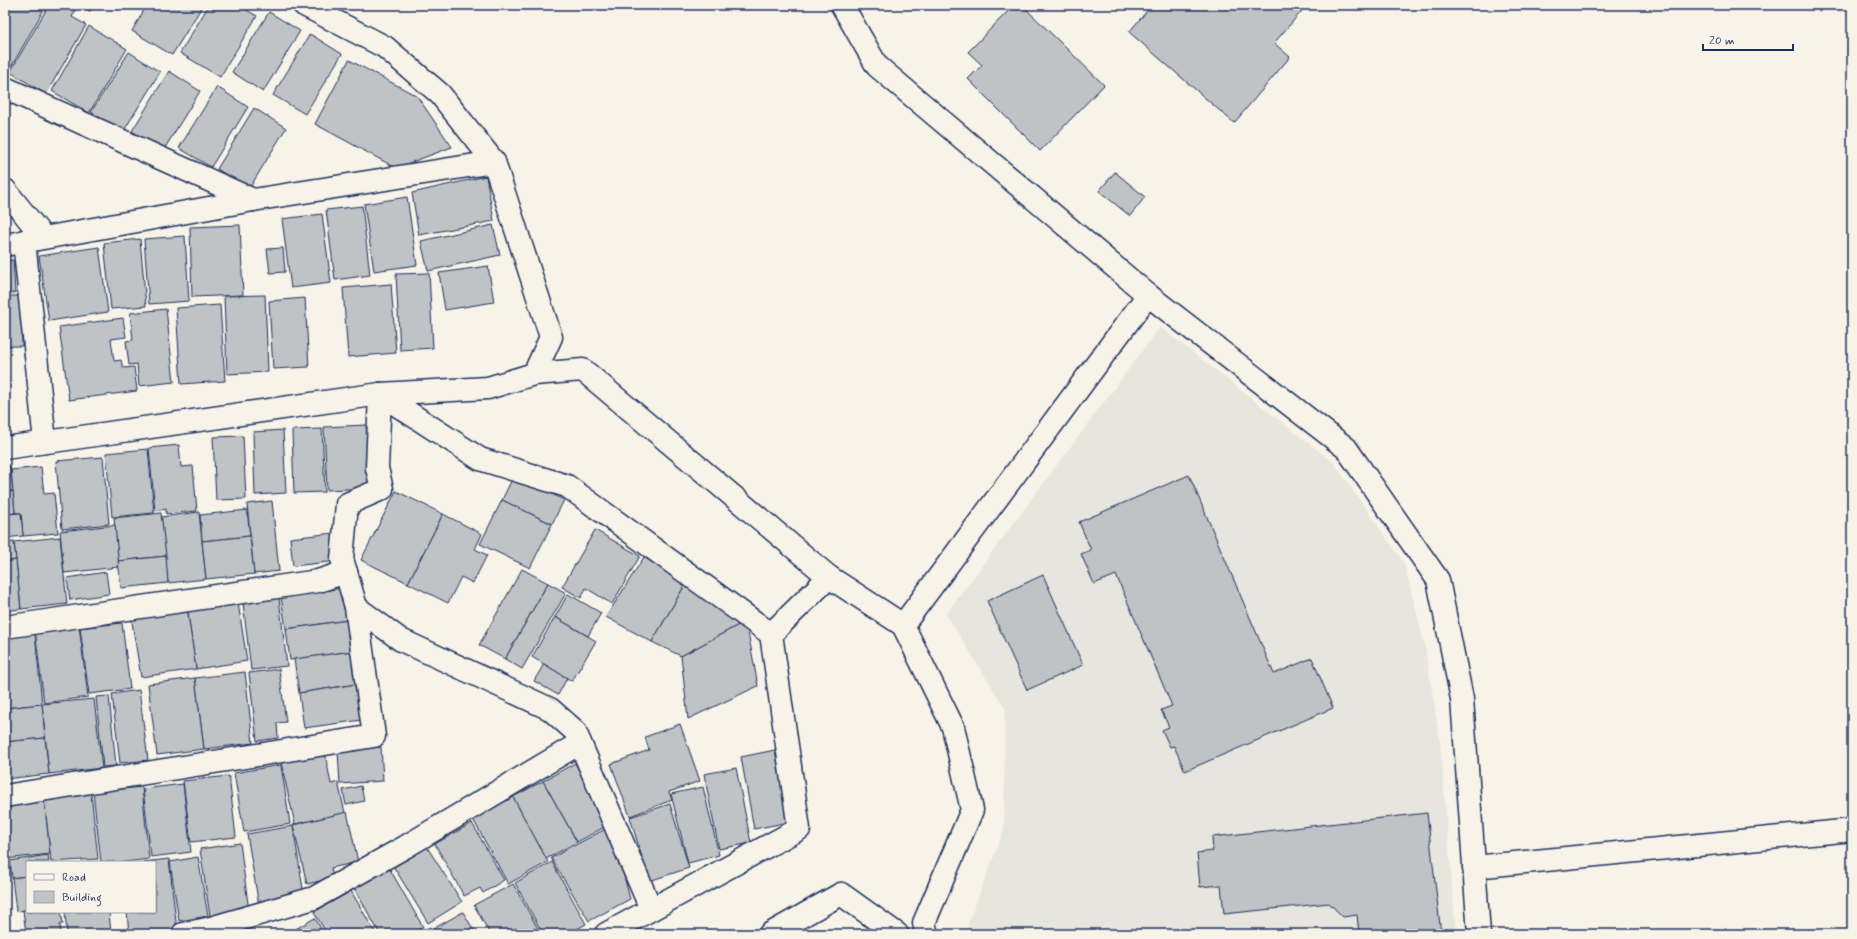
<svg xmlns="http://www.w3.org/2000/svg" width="1857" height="939" font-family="Mynerve,sans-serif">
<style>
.built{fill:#e6e5de}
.building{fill:#c0c3c5;stroke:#1b2f5e}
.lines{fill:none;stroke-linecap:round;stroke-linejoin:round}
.minor-casing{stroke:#1b2f5e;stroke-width:25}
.minor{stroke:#f7f3e8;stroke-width:22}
</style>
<rect width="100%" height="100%" fill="#f7f3e8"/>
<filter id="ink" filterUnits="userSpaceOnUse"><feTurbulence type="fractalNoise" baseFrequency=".025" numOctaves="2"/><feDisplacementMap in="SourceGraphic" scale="8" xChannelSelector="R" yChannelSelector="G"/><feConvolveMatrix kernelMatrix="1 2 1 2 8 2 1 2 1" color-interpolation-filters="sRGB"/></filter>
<g filter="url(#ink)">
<polygon class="built" points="1160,327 1334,463 1404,563 1425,646 1440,742 1456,934 964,934 1004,830 1005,708 946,614"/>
<g class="building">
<polygon points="5,5 37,5 44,9 6,76"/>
<polygon points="49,5 65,5 75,11 72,17 86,25 46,94 10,72"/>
<polygon points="79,5 94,5 90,11"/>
<polygon points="147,5 203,5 172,55 132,31"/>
<polygon points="209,5 238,5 257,16 220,77 180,53"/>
<polygon points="1014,5 1022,5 1104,85 1040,151 968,79 982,65 968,52"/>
<polygon points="1152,5 1307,5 1274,43 1290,57 1234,123 1129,32"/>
<polygon points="269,12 300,31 263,92 232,72"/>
<polygon points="89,26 127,49 89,113 52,91"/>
<polygon points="310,34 342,54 305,114 273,95"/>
<polygon points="129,52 160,72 123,132 91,112"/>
<polygon points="349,60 417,96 452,147 396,168 315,124"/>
<polygon points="169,71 200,91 163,151 132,131"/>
<polygon points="217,87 248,107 211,167 179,148"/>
<polygon points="254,108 286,128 249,189 217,169"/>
<polygon points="1115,172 1145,197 1130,216 1099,191"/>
<polygon points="486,176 494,221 419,235 412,193"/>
<polygon points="407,197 417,265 374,271 364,204"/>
<polygon points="362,206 370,275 335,280 326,210"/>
<polygon points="322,214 331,283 291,288 282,219"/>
<polygon points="240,225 243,295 192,297 190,227"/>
<polygon points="493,225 500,255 428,271 421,241"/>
<polygon points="185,236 189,301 149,304 144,239"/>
<polygon points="140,239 146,306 111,309 104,243"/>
<polygon points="99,247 108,312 49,321 39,256"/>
<polygon points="283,248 285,272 270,273 267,249"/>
<polygon points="13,260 15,293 5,293 5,261"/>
<polygon points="488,266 494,302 445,310 439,273"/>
<polygon points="429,273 433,348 400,350 396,274"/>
<polygon points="391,284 396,353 348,357 343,288"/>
<polygon points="265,295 268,372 227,374 224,296"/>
<polygon points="5,296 21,296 22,346 5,346"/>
<polygon points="305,298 309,367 273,369 269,301"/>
<polygon points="220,305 225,381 181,384 176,308"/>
<polygon points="166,309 174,382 139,386 137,364 129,365 126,341 133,340 130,313"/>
<polygon points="123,318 126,337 111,339 114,361 121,360 123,368 134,367 137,391 69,400 59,327"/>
<polygon points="366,425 369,488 327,490 324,427"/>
<polygon points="322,429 325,492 294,493 292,430"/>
<polygon points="283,430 286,493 255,495 253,432"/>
<polygon points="243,436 246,499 216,500 213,437"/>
<polygon points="179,445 181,467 193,466 197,511 166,514 166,509 155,511 149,448"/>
<polygon points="148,449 154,513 112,517 106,453"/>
<polygon points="103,457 109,524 62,529 56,461"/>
<polygon points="10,466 13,491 5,492 5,467"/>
<polygon points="41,467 44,494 54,493 58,533 23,536 21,513 15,513 11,470"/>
<polygon points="514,475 564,500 552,524 502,500"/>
<polygon points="1189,475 1274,674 1312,658 1333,708 1185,771 1174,746 1170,747 1162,730 1169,727 1161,710 1172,706 1116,575 1094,584 1081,554 1091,550 1079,522"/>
<polygon points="13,491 15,513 5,514 5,492"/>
<polygon points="396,491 443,514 408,583 361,560"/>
<polygon points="502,500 552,524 530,568 480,544"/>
<polygon points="272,501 279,571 254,574 247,504"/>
<polygon points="247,510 250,536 202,541 200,515"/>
<polygon points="199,512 206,579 168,583 161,517"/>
<polygon points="21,513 23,536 5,538 5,514"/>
<polygon points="161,513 166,556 118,561 114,518"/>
<polygon points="443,514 482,534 475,549 487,555 473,583 461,577 448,603 408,583"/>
<polygon points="115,525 119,567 64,573 60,531"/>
<polygon points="595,530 640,556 612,604 586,588 581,598 562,587"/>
<polygon points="334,533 337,561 293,566 290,538"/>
<polygon points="250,536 254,574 206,579 202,541"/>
<polygon points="60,537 67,604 21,609 14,542"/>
<polygon points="14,542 16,560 5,562 5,543"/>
<polygon points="166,556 168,583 121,588 118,561"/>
<polygon points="644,557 685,585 652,642 606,617"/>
<polygon points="16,560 21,609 5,611 5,562"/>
<polygon points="522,569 548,583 505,659 479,645"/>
<polygon points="106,572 109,594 70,600 67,578"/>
<polygon points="1043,575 1083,665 1027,690 987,601"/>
<polygon points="548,583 566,593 522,669 505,659"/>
<polygon points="685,585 746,621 681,656 652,642"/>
<polygon points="343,588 348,620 286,629 281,597"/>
<polygon points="568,594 601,613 588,636 555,617"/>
<polygon points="237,596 247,661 196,669 187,607"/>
<polygon points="279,598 287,666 251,670 243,603"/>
<polygon points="187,607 196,669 141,677 131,616"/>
<polygon points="555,617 596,641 572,681 532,657"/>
<polygon points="348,620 353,651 290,660 286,629"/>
<polygon points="746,621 758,686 688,719 681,656"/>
<polygon points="122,623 130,689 89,694 80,628"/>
<polygon points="79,625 88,697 44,703 35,630"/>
<polygon points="35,633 42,704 5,708 5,637"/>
<polygon points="353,651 357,684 299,693 294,659"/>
<polygon points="544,664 567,678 558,695 534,681"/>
<polygon points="279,669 286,722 277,723 278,738 257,741 249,673"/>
<polygon points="245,672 253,743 204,749 195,678"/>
<polygon points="195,678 204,749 157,755 148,684"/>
<polygon points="357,684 362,720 304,728 299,693"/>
<polygon points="139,690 148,760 120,763 112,694"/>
<polygon points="109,696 116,766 103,767 96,697"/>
<polygon points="94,699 102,768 49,774 42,704"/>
<polygon points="42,704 45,738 5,742 5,708"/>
<polygon points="680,724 700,781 669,792 672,800 630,816 611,764 649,750 645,737"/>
<polygon points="45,738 49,774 5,779 5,742"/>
<polygon points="381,747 383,781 340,784 338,750"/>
<polygon points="775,750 789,822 754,829 741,757"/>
<polygon points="325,753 331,784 338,782 345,813 295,824 281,763"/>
<polygon points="575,763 608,825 577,842 543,781"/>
<polygon points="281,765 290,824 244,832 234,773"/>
<polygon points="736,768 751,843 719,849 704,774"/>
<polygon points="229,776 236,837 191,842 183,781"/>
<polygon points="543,781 577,842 546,859 513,797"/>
<polygon points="183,784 191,852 151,857 143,789"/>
<polygon points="361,786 364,801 346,805 343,790"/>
<polygon points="142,787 149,859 125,862 101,862 93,792"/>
<polygon points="703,787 719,855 688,863 671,794"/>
<polygon points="91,793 98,859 51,862 44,798"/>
<polygon points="513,797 548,862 508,884 473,819"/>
<polygon points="44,798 50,854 5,859 5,802"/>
<polygon points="670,804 689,868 649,881 630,817"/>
<polygon points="347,812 358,862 331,868 333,878 307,884 293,825"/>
<polygon points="1427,813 1441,934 1359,934 1357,915 1343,917 1329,903 1224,914 1221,885 1200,887 1197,853 1213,851 1212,837"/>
<polygon points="472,823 504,880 483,893 480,888 464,896 435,844"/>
<polygon points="293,826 304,895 259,906 247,834"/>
<polygon points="611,826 630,899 589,921 551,858"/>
<polygon points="240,843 249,911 210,916 200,849"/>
<polygon points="425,844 462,902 428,923 392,864"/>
<polygon points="48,855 49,862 27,862 27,876 12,878 10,861"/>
<polygon points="198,857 208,916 179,921 170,862"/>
<polygon points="169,859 177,931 129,934 127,912 155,912 155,862 143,862"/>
<polygon points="552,862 586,924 568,934 543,934 515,883"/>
<polygon points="388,866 423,927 412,934 380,934 353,886"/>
<polygon points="27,876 27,910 16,911 12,878"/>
<polygon points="513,884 541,934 490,934 474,905"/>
<polygon points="351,891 376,934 327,934 314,912"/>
<polygon points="23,910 27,910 27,912 61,912 63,924 60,924 61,934 26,934"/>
<polygon points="65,912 109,912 111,934 67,934"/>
<polygon points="463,912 476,934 436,934 433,929"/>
<polygon points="315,918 324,934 287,934"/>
<polygon points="430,927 434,934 418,934"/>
</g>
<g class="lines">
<defs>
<g id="minor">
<polyline points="842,5 877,66 1148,295 903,625 953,727 972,810 924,923 927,934"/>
<polyline points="5,88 253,200"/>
<polyline points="5,190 43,237"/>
<polyline points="24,241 45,442"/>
<polyline points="5,245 253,200 494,162"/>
<polyline points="1148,295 1346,448 1438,580 1462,699 1479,934"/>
<polyline points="534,374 583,370 829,577 903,625"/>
<polyline points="380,394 480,459 567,486 771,634 799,829 606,934"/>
<polyline points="5,448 380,394 488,388 534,374 551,337 494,162 440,94 385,47 304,5"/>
<polyline points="356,607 401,640 550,709 575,731 580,743"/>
<polyline points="5,627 318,581 346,572 342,559 347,504 382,489 377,468 380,394"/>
<polyline points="771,634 829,577"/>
<polyline points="5,796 374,736 356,607 346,572"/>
<polyline points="1474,867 1852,830"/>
<polyline points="183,934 207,929 314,898 405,847 580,743 651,909"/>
<polyline points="770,934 841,894 897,934"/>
</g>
</defs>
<use href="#minor" class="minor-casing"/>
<use href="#minor" class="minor"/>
</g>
</g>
<rect width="1857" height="939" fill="none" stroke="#f7f3e8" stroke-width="20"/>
<rect x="10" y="10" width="1837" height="919" fill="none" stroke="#1b2f5e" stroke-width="1.5" filter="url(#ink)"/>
<rect x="26" y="861" width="130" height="52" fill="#f7f3e8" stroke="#9fa5b1"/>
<rect x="34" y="874" width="20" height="6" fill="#f7f3e8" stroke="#9fa5b1"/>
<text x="62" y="881" font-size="12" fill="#1b2f5e">Road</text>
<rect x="34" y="891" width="20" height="12" fill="#c0c3c5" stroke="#9fa5b1"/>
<text x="62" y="901" font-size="12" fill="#1b2f5e">Building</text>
<path d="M1703 44v6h90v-6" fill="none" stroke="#1b2f5e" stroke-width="2"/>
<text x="1709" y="44" font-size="12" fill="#1b2f5e" stroke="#f7f3e8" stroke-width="3" paint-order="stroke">20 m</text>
</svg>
